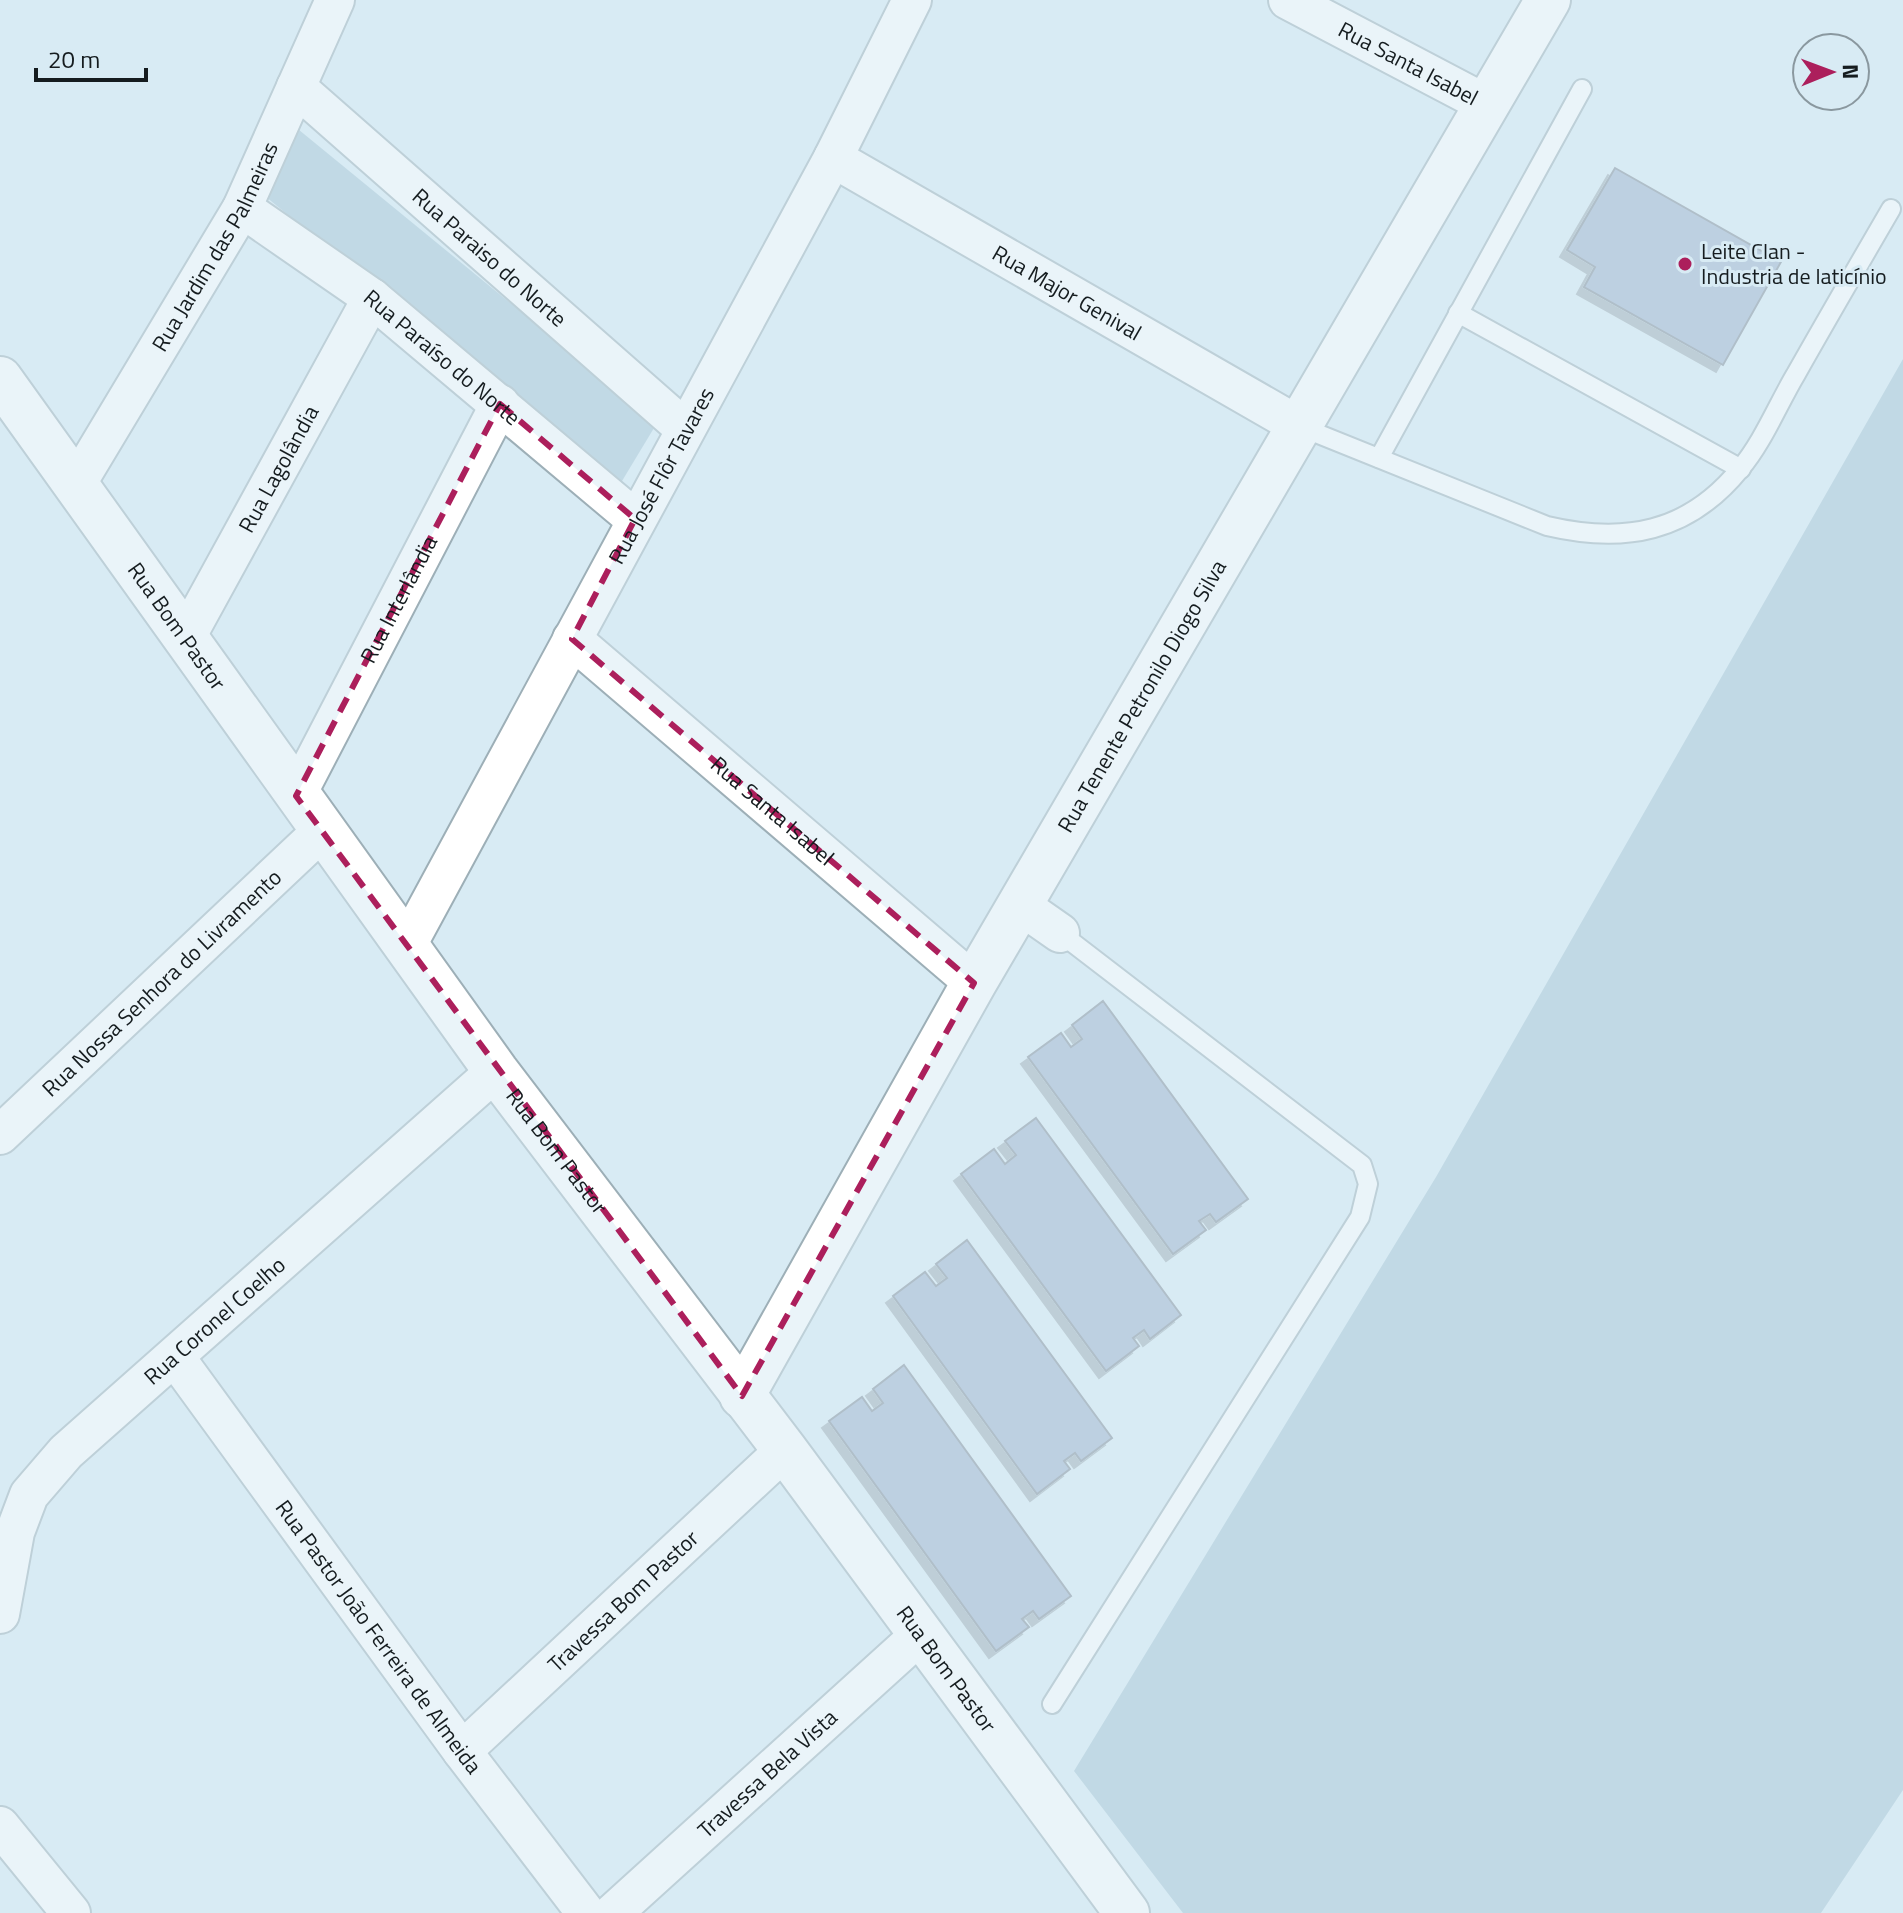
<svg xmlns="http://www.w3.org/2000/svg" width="1903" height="1913" font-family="'Titillium Web',sans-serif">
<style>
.green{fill:#a5c4d2}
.building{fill:#9cb0ca;stroke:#7e8996;stroke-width:2;filter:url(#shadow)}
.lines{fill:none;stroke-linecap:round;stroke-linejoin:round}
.lane-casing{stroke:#9dafb7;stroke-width:22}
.street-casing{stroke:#9dafb7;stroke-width:42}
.secondary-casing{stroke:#9dafb7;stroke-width:48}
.lane{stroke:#fff;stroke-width:18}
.street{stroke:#fff;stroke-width:38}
.secondary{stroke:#fff;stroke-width:44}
.marked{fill:none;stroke:#ac1f5c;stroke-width:6;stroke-dasharray:16 10;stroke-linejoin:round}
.poi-dot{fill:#ac1f5c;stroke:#d8ebf4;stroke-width:3}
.labels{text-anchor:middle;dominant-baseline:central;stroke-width:6;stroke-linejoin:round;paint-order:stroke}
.street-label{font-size:22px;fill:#151c1f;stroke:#d8ebf4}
.poi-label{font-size:22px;fill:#151c1f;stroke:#d8ebf4;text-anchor:start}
</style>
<defs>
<filter id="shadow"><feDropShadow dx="-7" dy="7" stdDeviation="0" flood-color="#0004"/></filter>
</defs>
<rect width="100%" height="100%" fill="#d8ebf4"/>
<g class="green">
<polygon points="293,125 657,423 619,486 260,192"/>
<polygon points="1903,359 1903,1790 1821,1913 1183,1913 1074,1771 1436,1177"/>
</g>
<g class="building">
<polygon points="1615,168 1781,262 1723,365 1584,287 1595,267 1567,250"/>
<polygon points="1103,1001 1248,1199 1216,1222 1210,1214 1199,1221 1206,1230 1173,1254 1028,1057 1061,1033 1071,1047 1082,1039 1072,1025"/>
<polygon points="1036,1118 1181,1315 1150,1339 1144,1330 1133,1338 1139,1346 1106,1371 961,1174 994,1149 1005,1164 1016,1155 1005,1141"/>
<polygon points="967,1240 1112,1438 1081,1461 1075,1453 1064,1461 1070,1469 1037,1494 893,1296 925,1272 936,1286 947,1278 936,1264"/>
<polygon points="904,1365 1071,1596 1039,1619 1033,1611 1022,1619 1029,1627 996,1651 829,1421 862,1397 872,1411 883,1403 873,1389"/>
</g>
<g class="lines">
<defs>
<g id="lane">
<polyline points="1458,313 1741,469"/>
<path d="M1301,427L1547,526C1624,544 1688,533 1740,469C1763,442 1778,404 1796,374C1827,319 1859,264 1891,209"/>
<polyline points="1379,458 1582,89"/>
<polyline points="1052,1704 1360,1217 1368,1184 1362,1165 1060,933"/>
</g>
<g id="street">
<path id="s1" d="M1288,0L1488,105"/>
<path id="s2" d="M296,87L684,428"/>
<path id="s3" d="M833,158L1301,427"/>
<path id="s4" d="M242,208L372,298L635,519"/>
<path id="s5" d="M77,483L242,208L335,0"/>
<path id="s6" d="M185,639L372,298"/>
<path id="s7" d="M572,639L974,983"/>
<path id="s8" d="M296,796L500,404"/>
<polyline points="1020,905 1060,933"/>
<path id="s9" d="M406,947L833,158L912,0"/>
<path id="s10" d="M0,1135L322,831"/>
<path id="s11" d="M175,1357L462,1751L586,1913"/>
<path id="s12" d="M0,1614L15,1532L29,1495L66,1452L496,1071"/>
<path id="s13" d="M462,1751L785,1450"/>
<polyline points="0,1826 71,1913"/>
<path id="s14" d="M613,1913L921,1634"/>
</g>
<g id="secondary">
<path id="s15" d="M0,379L496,1071L785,1450L1127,1913"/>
<path id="s16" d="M742,1396L974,983L1548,0"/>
</g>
</defs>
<use href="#lane" class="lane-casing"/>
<use href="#street" class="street-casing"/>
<use href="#secondary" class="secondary-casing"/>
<use href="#lane" class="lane"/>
<use href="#street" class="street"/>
<use href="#secondary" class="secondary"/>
</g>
<path d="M0 0H1903V1913H0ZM500,404L635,519L572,639L974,983L742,1396L296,796Z" fill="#d8ebf4" fill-opacity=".55" fill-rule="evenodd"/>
<path class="marked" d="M500,404L635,519L572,639L974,983L742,1396L296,796Z"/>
<circle class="poi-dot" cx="1685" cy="264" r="8"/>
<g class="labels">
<g class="street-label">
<text stroke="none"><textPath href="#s1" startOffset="136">Rua Santa Isabel</textPath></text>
<text stroke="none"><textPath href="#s5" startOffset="274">Rua Jardim das Palmeiras</textPath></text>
<text stroke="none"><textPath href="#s2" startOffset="258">Rua Paraiso do Norte</textPath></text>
<text stroke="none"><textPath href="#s3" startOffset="270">Rua Major Genival</textPath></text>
<text stroke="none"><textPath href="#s4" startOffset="250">Rua Paraíso do Norte</textPath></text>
<text stroke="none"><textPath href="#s6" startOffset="194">Rua Lagolândia</textPath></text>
<text stroke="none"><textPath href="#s9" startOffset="536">Rua José Flôr Tavares</textPath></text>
<text stroke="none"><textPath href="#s8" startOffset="222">Rua Interlândia</textPath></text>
<text stroke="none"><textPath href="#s15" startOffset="304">Rua Bom Pastor</textPath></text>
<text stroke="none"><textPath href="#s16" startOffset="806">Rua Tenente Petronilo Diogo Silva</textPath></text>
<text stroke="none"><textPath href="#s7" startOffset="264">Rua Santa Isabel</textPath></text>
<text stroke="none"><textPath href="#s10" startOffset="222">Rua Nossa Senhora do Livramento</textPath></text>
<text stroke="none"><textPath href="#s15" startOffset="952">Rua Bom Pastor</textPath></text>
<text stroke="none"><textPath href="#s12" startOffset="378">Rua Coronel Coelho</textPath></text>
<text stroke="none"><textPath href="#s13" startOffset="220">Travessa Bom Pastor</textPath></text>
<text stroke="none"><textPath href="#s11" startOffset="346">Rua Pastor João Ferreira de Almeida</textPath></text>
<text stroke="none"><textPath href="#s15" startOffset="1600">Rua Bom Pastor</textPath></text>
<text stroke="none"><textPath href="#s14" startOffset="208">Travessa Bela Vista</textPath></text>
</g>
<g class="poi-label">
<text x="1701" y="251">Leite Clan -<tspan x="1701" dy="25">Industria de laticínio</tspan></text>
</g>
</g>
<g transform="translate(1831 72) rotate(89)"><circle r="38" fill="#d8ebf4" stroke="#8a989f" stroke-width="2"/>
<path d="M0-6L14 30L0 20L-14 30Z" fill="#ac1f5c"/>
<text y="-12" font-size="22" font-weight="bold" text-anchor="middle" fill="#151c1f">N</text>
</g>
<path d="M36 68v12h110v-12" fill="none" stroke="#151c1f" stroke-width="4"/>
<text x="48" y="68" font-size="24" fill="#151c1f" stroke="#d8ebf4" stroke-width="6" paint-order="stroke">20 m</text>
</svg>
